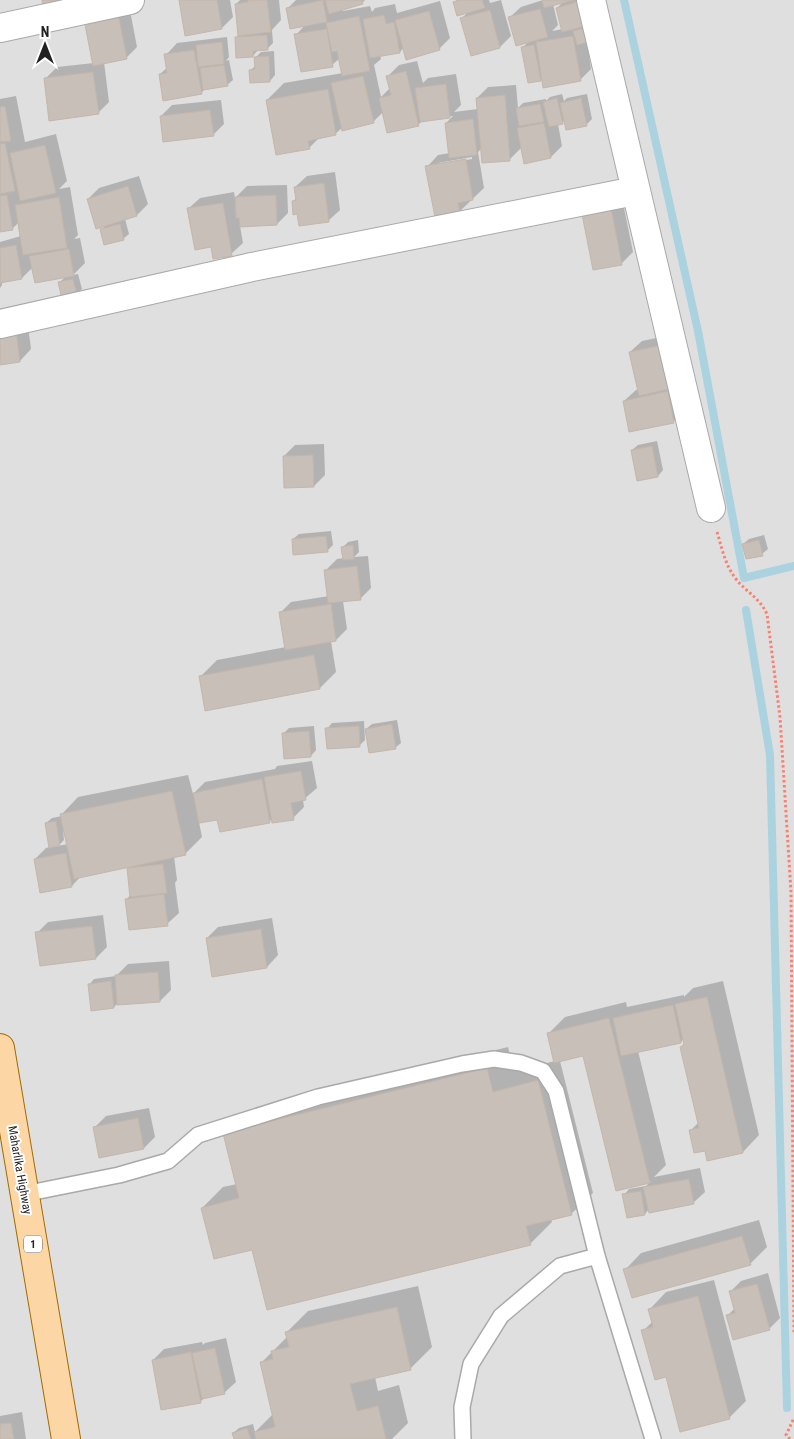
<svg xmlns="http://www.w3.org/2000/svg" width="794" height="1439" font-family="'Roboto Condensed',sans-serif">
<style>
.residential{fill:#e0dfdf}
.shadow{fill:#0003;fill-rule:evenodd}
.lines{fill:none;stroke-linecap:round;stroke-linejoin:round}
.stream{stroke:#aad3df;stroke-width:8}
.building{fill:#c7bfb8;stroke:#c4b6ab}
.lane-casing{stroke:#a9a9a9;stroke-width:18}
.street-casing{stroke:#a9a9a9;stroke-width:30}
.primary-casing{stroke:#a06b00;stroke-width:30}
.path{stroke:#fa8072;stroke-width:3;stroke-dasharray:2.5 2.5;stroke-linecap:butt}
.lane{stroke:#fff;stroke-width:15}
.street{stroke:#fff;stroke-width:28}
.primary{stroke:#fcd6a4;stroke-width:28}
.labels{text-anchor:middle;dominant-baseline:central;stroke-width:4;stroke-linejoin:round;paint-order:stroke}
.shield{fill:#fff;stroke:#646464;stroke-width:1}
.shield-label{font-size:11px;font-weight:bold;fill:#222}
.street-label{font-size:12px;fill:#222;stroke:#fff}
</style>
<rect width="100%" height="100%" fill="#f2efe9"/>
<rect class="residential" x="0" y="0" width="794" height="1439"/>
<g class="shadow">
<polygon points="128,0 137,47 126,58 104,62 109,102 98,113 45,79 57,67 94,63 85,14"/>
<polygon points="180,0 230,0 233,17 222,28"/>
<polygon points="240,0 279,0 281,20 272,30 273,43 268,48 258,50 253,56 236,38 239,34 236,4"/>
<path d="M296,0H365L362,3L342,9L343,11L370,6L372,12L375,8L395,4L397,13L440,1L450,38L439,49L404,47L400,52L380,55L381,59L374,65L381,97L391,87L388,76L399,65L417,61L423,83L428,78L456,74L461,105L454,112L478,109L477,98L488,87L516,85L518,108L523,103L546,99V101L550,97L562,94L564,101L567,98L587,94L592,119L587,124L565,120L562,123L558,124L562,146L551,157L522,147L510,159L482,148L478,152L484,188L459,212L427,167L438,155L450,153L446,123L453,116L423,120L419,124L388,131L383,112L373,122L343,127L335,134L320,137L309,148L267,100L284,83L343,73L340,58L332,65L296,35L305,25L288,8ZM472,157V159L438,165V163Z"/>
<polygon points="457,0 489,0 490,3 501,0 511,36 500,47 462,18 468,12 454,2"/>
<path d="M543,0H590L587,41L591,69L580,80L543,77L540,80L522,48L529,41L509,18L521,7ZM563,2L557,8L563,29L552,31L558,25L553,4Z"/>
<polygon points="227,37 229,57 226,61 229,60 233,80 227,85 206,88 201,93 160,74 168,67 166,55 177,43"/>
<polygon points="274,51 275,75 270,81 251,70 256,65 256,57 261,52"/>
<polygon points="16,96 25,142 56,134 67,181 59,189 70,187 78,235 74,239 80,238 85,263 73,275 78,274 82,289 76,294 60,282 66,276 33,267 22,278 2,282 2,285 0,288 0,242 21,236 19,222 12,229 0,231 0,99"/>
<polygon points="221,100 224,124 213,135 161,116 172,105"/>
<polygon points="335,172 340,210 328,221 298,213 293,201 297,198 295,187 307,176"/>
<polygon points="139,176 148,204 137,215 125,219 129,234 123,239 102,229 107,224 88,199 99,188"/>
<polygon points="287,185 288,213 277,224 240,226 243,243 231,254 212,246 188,209 200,198 234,192 235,198 247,186"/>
<polygon points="622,198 633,252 621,264 583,214"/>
<polygon points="27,318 31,349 20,361 0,363 0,322"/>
<polygon points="680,333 685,410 674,421 624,401 636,390 639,389 630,352 642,341"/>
<polygon points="657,441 663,470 658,476 632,450 638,445"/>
<polygon points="324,444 325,475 314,486 284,456 295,445"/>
<polygon points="331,531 333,545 327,551 293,539 299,534"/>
<polygon points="764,535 768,549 762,554 743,544 749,539"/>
<polygon points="358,540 359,552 354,557 368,556 371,588 360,599 343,601 347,629 336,640 331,641 336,672 320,688 200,677 217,660 286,647 280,613 291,602 329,596 326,570 337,559 344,558 343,547 348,542"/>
<polygon points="397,720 401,743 395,748 366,729 372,724"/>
<polygon points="364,721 365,740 360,745 327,729 332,723"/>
<polygon points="314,726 316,750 311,756 283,734 289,728"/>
<path d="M312,761L317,788L303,800L304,807L293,818L272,819L270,821L218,819L199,822L202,837L185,854L174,856L177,880L175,883L179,913L167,924L127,899L131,894L128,868L131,865L81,876L72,886L35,859L46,848L50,847L46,823L52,818L62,816V814L78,797L188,775L193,794L205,782L275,769L277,766ZM65,828L68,844L58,846L64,840L63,829Z"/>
<polygon points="103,915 107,947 96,958 37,933 48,922"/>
<polygon points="272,918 278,955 267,967 207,938 218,927"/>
<polygon points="169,961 171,990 160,1001 117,1004 114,1007 89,985 94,979 116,976 128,964"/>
<polygon points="723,981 759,1135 743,1152 706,1149 690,1131 699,1122 681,1047 685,1043 684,1038 681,1042 638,1051 666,1165 654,1177 700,1168 705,1192 693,1203 649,1209 645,1214 628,1216 624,1195 629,1189 646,1186 651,1181 617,1189 584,1055 560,1061 593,1193 571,1214 551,1219 552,1222 530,1244 253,1248 202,1208 223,1187 237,1184 246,1112 508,1047 514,1071 555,1061 548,1034 565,1017 626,1002 627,1007 684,995 684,997 693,988"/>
<polygon points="149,1108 155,1137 144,1148 95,1127 106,1116"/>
<polygon points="759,1220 767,1247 750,1264 625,1270 641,1253"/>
<polygon points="768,1273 780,1318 769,1329 728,1315 735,1308 730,1292 741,1281"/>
<polygon points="714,1280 746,1401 729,1418 667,1375 643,1331 653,1321 650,1309 666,1292"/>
<polygon points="418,1286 432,1347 411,1368 375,1377 378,1391 399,1385 408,1423 392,1439 235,1439 233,1433 239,1428 253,1424 255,1432 273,1414 261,1363 288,1336 287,1332 308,1311"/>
<polygon points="226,1338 236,1382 224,1393 205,1397 200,1402 153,1360 164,1349 202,1342 203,1345 205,1343"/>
<polygon points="22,1412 26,1439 0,1439 0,1416"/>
</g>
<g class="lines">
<g class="stream">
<polyline points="624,0 698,331 744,578 794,566"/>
<polyline points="746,610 770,755 787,1408"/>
</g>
</g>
<g class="building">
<polygon points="42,0 62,0 63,7 43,9"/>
<polygon points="179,0 217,0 222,29 185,36"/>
<polygon points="248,0 267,0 271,32 238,36 235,4 248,2"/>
<polygon points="323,0 327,22 290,29 286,8"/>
<polygon points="325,0 362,0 363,4 329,14"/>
<polygon points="460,0 482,0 485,8 457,16 453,2"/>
<polygon points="542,0 574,0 544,8"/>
<polygon points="583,0 590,25 562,32 556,8"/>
<polygon points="117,8 127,59 93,66 83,14"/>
<polygon points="540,9 548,37 516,46 508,17"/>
<polygon points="490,10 500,48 471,56 460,18"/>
<polygon points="429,11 440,50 406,60 395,20"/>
<polygon points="384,15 386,24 394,22 400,53 370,58 363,19"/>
<polygon points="359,16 370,71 342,76 337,51 332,52 326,23"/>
<polygon points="589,27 593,41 577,45 573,31"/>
<polygon points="327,29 333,67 301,72 294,34"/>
<polygon points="267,35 268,50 253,51 253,57 236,58 235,37"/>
<polygon points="573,36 581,81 543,88 536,42"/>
<polygon points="222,42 224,64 198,67 196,45"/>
<polygon points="534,45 541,81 528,83 521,47"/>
<polygon points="194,50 202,94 163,101 159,74 167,73 164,54"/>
<polygon points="269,56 270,82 250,83 249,70 255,69 254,57"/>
<polygon points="224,65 228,86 203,90 200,68"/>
<polygon points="406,71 419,126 387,133 379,98 391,95 386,76"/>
<polygon points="93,72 99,114 49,121 44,78"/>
<polygon points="363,76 374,123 342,131 331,83"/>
<polygon points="446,84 450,118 420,122 415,88"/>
<polygon points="328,89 336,135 308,141 310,149 276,155 266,100"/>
<polygon points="505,95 510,161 482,163 476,98"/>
<polygon points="557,98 563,124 549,127 543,102"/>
<polygon points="581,98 587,126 566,130 560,103"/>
<polygon points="540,104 544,122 519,126 516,108"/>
<polygon points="5,106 11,141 0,142 0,107"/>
<polygon points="210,110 214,136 163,142 160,116"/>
<polygon points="473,119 477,155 449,158 445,123"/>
<polygon points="544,123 551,158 524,164 517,128"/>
<polygon points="5,143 15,191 0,194 0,144"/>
<polygon points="45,145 56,193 20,201 10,153"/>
<polygon points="466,159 473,200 458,203 460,213 435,217 425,166"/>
<polygon points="324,183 329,222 299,226 297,214 293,215 292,201 296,200 294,187"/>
<polygon points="128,186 137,216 96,229 87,199"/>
<polygon points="7,195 13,230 0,232 0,196"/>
<polygon points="276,195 277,225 240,227 239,218 236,218 235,197"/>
<polygon points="59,197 67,248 23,255 15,205"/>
<polygon points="223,203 232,256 213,259 211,247 195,250 187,208"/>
<polygon points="611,208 622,265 593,270 582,214"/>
<polygon points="120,224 124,240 104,245 100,229"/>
<polygon points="16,245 22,279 0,283 0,248"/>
<polygon points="69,249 74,276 35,283 29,256"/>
<polygon points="73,279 77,295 62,299 58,282"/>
<polygon points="16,329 20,362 0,365 0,331"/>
<polygon points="668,344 678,387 639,396 629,352"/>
<polygon points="668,391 674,423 629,432 623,401"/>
<polygon points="652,446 658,477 637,481 631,450"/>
<polygon points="313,455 314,487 284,488 283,456"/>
<polygon points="326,536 328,552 293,555 292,539"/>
<polygon points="759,540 763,556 746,559 742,544"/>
<polygon points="353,545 354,559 343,560 341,547"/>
<polygon points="357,566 361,600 328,603 324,570"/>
<polygon points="331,604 336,641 285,650 279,612"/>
<polygon points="314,655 320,689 205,711 199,676"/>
<polygon points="392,724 396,749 369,753 365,729"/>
<polygon points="359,726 360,747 327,749 325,728"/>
<polygon points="309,731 311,757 284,759 282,733"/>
<polygon points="301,771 306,800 291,803 294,820 272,823 264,777"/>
<polygon points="262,779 270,823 220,832 217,820 199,823 193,793"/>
<polygon points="172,791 186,855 74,879 60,814"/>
<polygon points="56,821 60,846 49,848 45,823"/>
<polygon points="66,853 72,887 40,893 34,859"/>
<polygon points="163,864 167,893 130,897 127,868"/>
<polygon points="164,894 168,926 129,930 125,899"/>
<polygon points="92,926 96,959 40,966 35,932"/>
<polygon points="261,929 267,968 212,977 206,938"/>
<polygon points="158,972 160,1002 117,1005 115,975"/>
<polygon points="111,981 114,1008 91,1011 88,984"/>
<polygon points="707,997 743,1153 707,1161 705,1151 694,1153 689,1130 699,1128 680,1047 684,1045 675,1004"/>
<polygon points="673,1005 681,1043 621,1056 613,1018"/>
<polygon points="609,1018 650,1183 616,1191 583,1056 554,1063 547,1033"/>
<polygon points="487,1068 493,1092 538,1080 572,1215 526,1226 531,1245 267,1310 252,1250 214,1259 201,1208 239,1198 223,1133"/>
<polygon points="138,1118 144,1149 99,1158 93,1127"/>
<polygon points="689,1179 694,1204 649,1213 643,1187"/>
<polygon points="641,1191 645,1215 627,1218 622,1194"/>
<polygon points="742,1236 751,1265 632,1298 623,1269"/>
<polygon points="757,1284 770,1330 733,1340 726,1315 735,1313 729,1291"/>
<polygon points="698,1296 730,1419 680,1432 666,1377 655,1380 641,1330 653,1327 648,1309"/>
<polygon points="397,1307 411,1370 350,1384 357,1411 378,1406 386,1439 256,1439 254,1432 275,1427 260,1362 273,1359 271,1351 289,1347 285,1332"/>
<polygon points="215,1348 225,1394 202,1399 192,1353"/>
<polygon points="191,1352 201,1403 161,1410 152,1360"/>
<polygon points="11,1423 14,1439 0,1439 0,1424"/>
<polygon points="247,1428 251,1439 234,1439 232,1433"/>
</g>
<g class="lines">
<defs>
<g id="lane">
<polyline points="24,1194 119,1175 168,1161 198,1135 318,1097 462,1064 494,1059 521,1063 543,1071 556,1091 597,1256 653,1439"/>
<polyline points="463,1439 462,1407 471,1364 501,1316 560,1266 597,1256"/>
</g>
<g id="street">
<polyline points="591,0 711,508"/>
<polyline points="0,28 130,0"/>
<polyline points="0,324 252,267 635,191"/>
</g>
<polyline id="primary" points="0,1048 66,1439"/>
</defs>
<use href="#lane" class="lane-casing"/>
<use href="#street" class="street-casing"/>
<use href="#primary" class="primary-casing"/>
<g class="path">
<path d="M717,532C722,548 725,565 736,579C746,592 759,597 767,614L780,717L791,892L794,1333"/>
<polyline points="790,1439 786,1435 794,1418"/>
</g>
<use href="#lane" class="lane"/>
<use href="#street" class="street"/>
<use href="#primary" class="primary"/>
</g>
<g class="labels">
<rect class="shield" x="24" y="1235.5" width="18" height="17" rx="4"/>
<g class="shield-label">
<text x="33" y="1244">1</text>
</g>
<g class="street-label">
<text transform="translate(20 1170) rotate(80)">Maharlika Highway</text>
</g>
</g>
<g transform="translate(45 45)" stroke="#ffffff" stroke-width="4" paint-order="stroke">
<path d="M0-4L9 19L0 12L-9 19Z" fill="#222222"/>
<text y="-8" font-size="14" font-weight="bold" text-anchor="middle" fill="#222222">N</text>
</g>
</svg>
